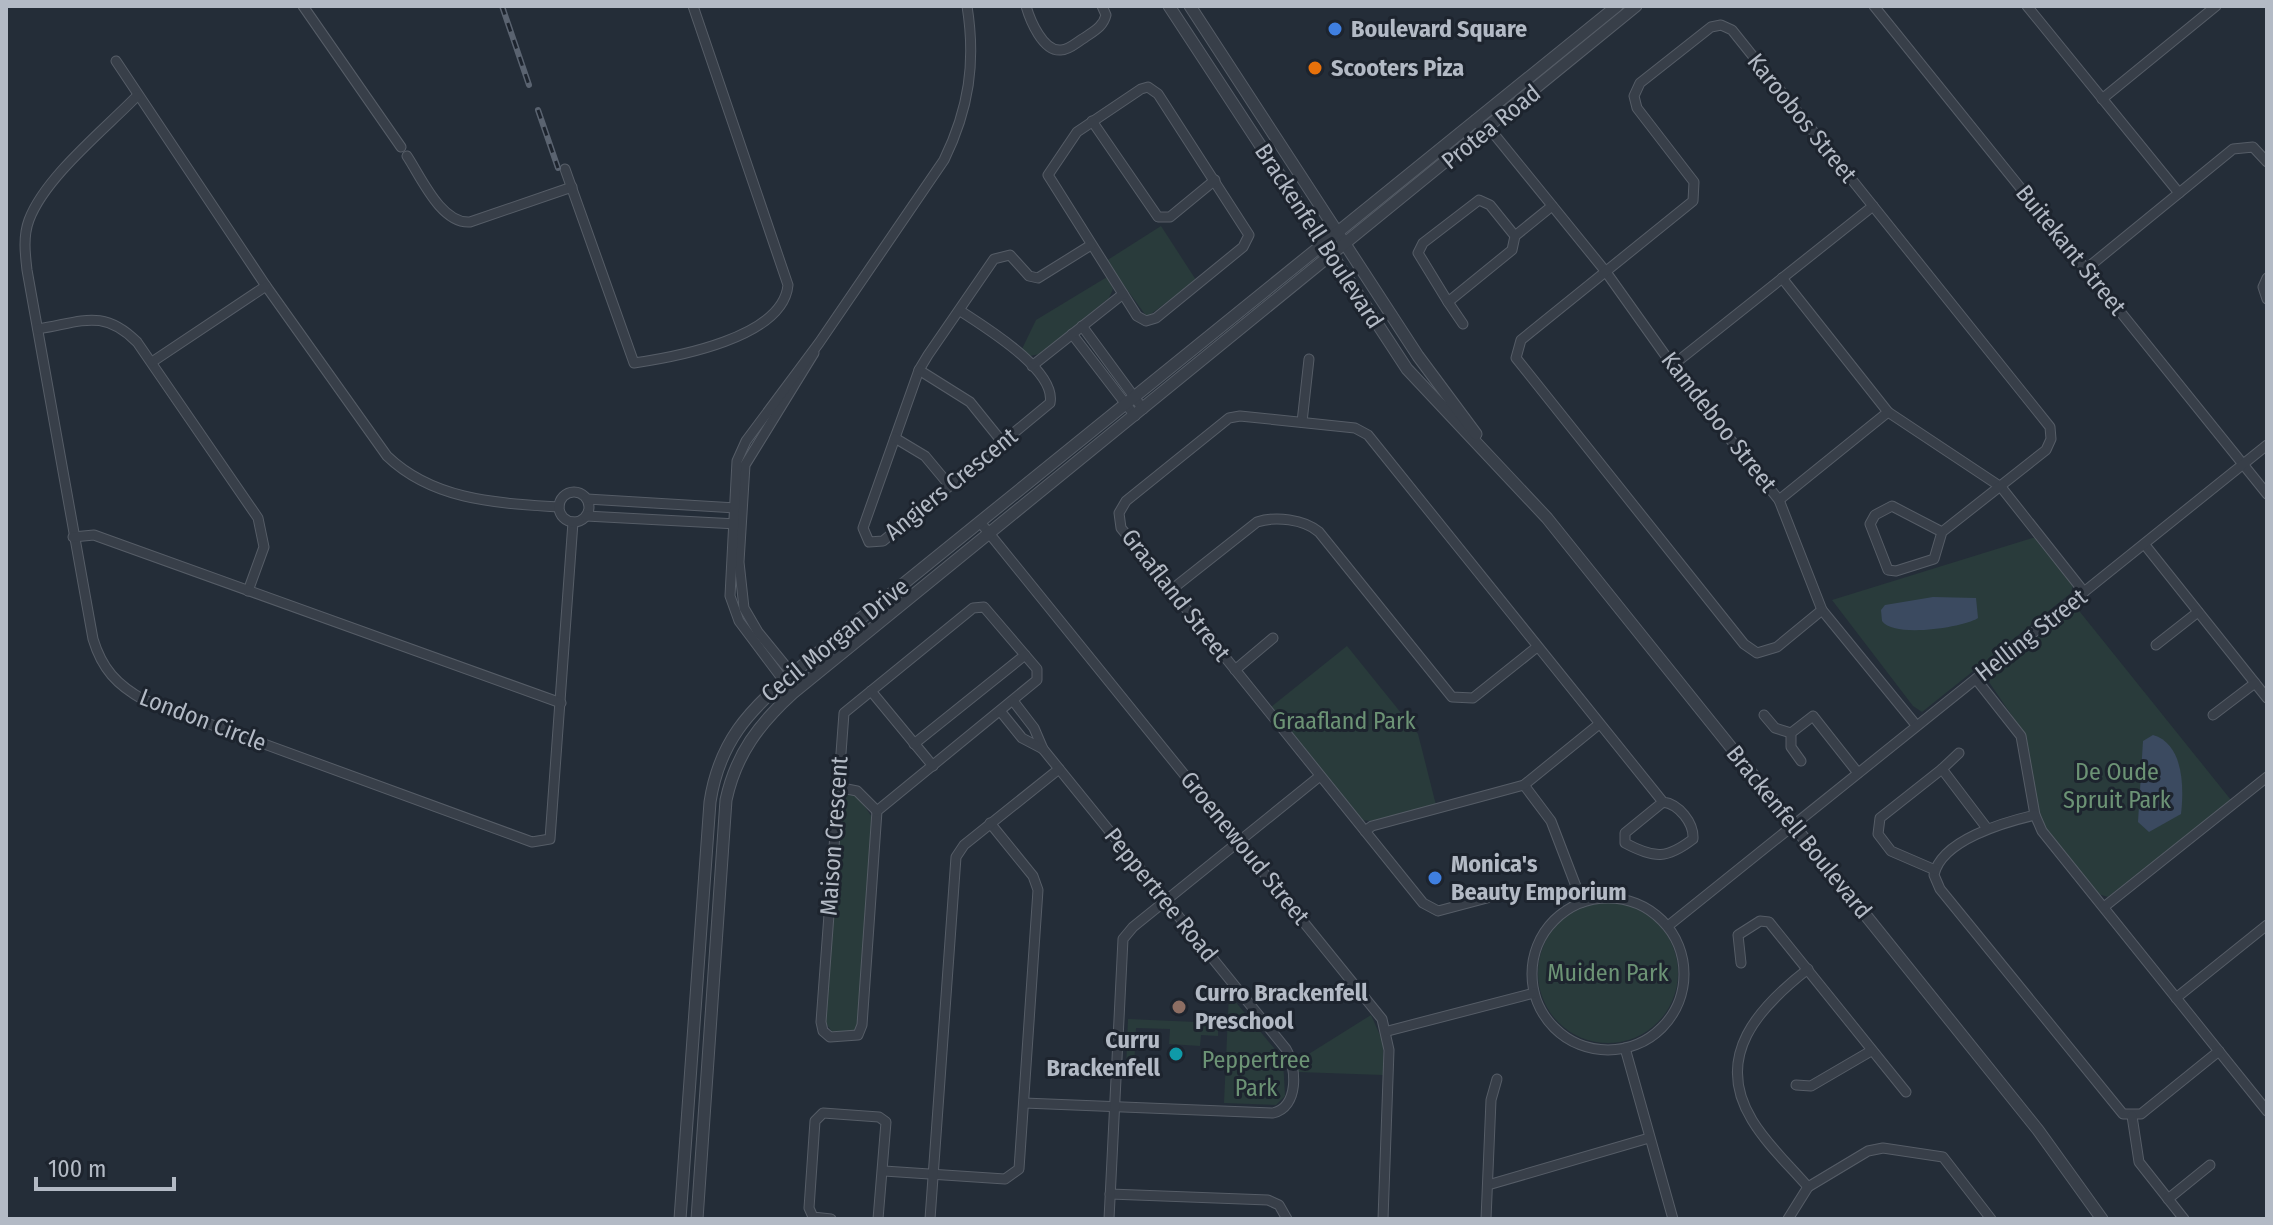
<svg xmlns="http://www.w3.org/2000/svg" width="2273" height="1225" font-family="'Fira Sans Condensed',sans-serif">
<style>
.green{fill:#293b3b}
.water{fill:#3b4a60}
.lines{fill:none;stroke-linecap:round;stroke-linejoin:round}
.minor-casing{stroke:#565d67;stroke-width:11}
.tertiary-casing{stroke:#565d67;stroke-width:13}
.minor{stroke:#383f49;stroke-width:9}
.tertiary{stroke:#383f49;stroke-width:11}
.rail-casing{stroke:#5a6370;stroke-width:6}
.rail{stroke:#1d242e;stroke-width:3;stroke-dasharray:9;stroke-linecap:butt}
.shop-dot{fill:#3f7fe0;stroke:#1d242e;stroke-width:3}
.food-dot{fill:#e8710a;stroke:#1d242e;stroke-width:3}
.education-dot{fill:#8d6e63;stroke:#1d242e;stroke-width:3}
.culture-dot{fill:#0f9aa8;stroke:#1d242e;stroke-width:3}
.labels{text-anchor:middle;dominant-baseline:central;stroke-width:6;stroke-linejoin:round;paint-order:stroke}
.poi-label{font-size:24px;font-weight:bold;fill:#b3bac5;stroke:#1d242e;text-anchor:start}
.street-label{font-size:24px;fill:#b3bac5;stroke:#1d242e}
.park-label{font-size:24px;fill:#6c9375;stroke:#1d242e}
</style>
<rect width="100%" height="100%" fill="#242d38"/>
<g class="green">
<polygon points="1161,226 1196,280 1147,317 1106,261"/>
<polygon points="1107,277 1113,289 1109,298 1040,354 1030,356 1022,349 1036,320"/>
<polygon points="2036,537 2073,585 2071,593 1922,712 1913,706 1832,600"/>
<polygon points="2076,607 2231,800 2108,897 2098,894 2045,827 2039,812 2025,735 1989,682 1992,674"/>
<polygon points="1347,646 1418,734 1436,805 1371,821 1361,820 1271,707"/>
<polygon points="846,794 858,797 872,817 858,1026 854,1032 833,1033 825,1022 842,797"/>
<circle cx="1608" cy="973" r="70"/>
<polygon points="1229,994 1283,1059 1285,1096 1276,1105 1224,1103"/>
<polygon points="1371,1015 1383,1042 1383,1075 1298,1072 1296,1062"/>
<polygon points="1128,1019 1218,1023 1218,1036 1201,1035 1200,1046 1169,1044 1170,1029 1136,1028 1134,1069 1126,1069"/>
</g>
<g class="water">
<path d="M1933,597L1976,598L1978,618C1962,628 1893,638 1882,621L1881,610L1885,605Z"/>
<path d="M2153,735C2184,744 2184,788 2181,814L2149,832L2138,822L2143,741Z"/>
</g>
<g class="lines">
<defs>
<g id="minor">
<polyline points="303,6 401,147"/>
<path d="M1026,6C1030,20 1043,52 1061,50C1069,50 1077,42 1084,38C1094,31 1103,27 1106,15L1102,6"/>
<polyline points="1874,6 2267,494"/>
<polyline points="2027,6 2179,193"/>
<path d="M116,61L266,286L387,456C434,501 498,503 559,507"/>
<polygon points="1148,87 1158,94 1249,235 1243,247 1156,318 1146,321 1137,316 1048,175 1077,132 1141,89"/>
<path d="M137,96C105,129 45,177 29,220C23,236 25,253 27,270L93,639C102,669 117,685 144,700L532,842L550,839L573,522"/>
<polyline points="2102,99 2216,6"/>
<polyline points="1475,120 1485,132 1494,134 1606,272 1685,383 1779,500 1822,610 1916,725"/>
<polyline points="1092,121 1158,217 1170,217 1215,180"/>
<path d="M407,156C421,177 441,224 470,222L572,187"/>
<path d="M565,169L634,363C675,357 783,338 788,285L693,6"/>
<polyline points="1515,236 1490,205 1479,200 1423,243 1418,253 1448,302 1512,250 1515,236 1552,206"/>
<polyline points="2086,269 2233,149 2253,147 2267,162"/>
<polyline points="1782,278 1888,412 2001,487 2084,592"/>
<polyline points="2267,278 2263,287 2267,299"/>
<polyline points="1448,302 1463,324"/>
<path d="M959,310C983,326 1057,370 1050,403L883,541L869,542L863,528L919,370L928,355L994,259L1010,255L1029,276L1038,278L1091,245"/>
<polyline points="1082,326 1143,409"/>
<path d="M38,329C82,322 103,308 137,342L258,518L264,547L248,591"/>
<polyline points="1072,334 1135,416"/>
<polyline points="152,362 266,286"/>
<polyline points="1673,365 1873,206"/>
<polyline points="1032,366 1123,294"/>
<polyline points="919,370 970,402 1003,443"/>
<polyline points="1302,422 1309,359"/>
<polyline points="895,438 925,456 950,486"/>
<circle cx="574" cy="507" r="15"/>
<polyline points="587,499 736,508"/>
<polyline points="1779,500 1888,412"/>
<polyline points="586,516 737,524"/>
<polyline points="980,522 1382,1019 1389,1050 1383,1219"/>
<polyline points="73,537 94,535 105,539 561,703"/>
<polyline points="2145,545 2267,698"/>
<path d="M1171,590L1257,522C1275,516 1304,519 1319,532L1452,697L1473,698L1537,647"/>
<polygon points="984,607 1037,669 1037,680 877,811 862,1025 858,1035 830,1037 823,1031 821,1022 844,713 973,608"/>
<polyline points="1822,610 1777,647 1757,653 1744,644 1516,358 1521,340 1693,201 1694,182 1637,108 1634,96 1640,83 1711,27 1721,25 1732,30 2050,427 2051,439 2046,450 1942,532 1934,559 1896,571 1888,570 1870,524 1875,515 1892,506 1942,532"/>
<polyline points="2156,645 2198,612"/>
<polyline points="1235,670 1273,638"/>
<polyline points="1976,679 2021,736 2035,815 2042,831 2267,1111"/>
<polyline points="802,686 758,632 744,608 739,562 745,465 814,353"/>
<polyline points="871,691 933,766"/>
<path d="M793,693L739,621L730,596L737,461L746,441L819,343L944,160C969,109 976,62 967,6"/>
<path d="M1014,702L1034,728L1043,749L1286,1049C1297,1068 1299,1107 1273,1113L1024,1103"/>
<polyline points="1001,712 1022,738 1043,749"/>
<polyline points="1764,715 1775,728 1791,733"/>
<polyline points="2213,715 2255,683"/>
<polyline points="914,744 1025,655"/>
<polyline points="1801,761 1791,747 1791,733 1813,716 1858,773"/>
<polyline points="1942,769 1959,753"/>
<polyline points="1524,785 1551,821 1582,902"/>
<polyline points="837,787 857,791 877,811"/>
<path d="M2035,815C2005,822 1941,840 1934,875L1940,889L2123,1114H2141L2219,1051"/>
<polyline points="1365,831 1372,826 1524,785 1598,725"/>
<polyline points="1935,870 1891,851 1878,834 1880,818 1942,769 1986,827"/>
<circle cx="1608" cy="974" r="76"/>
<path d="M1487,898L1438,911L1423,903L1121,528L1119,513L1126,501L1229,418L1240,416L1355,428L1368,435L1663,802L1625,833V843C1655,859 1667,859 1693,839C1694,823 1679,804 1663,802"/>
<polyline points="2104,907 2267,777"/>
<polyline points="1668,926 2267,445"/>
<polyline points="1741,963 1738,935 1760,921 1769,922 1906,1092"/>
<path d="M1808,969C1759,1007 1713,1056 1752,1120C1767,1145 1790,1166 1808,1187"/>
<polyline points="2176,998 2267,925"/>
<polyline points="1388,1031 1534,993"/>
<polyline points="1625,1048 1673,1219"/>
<polyline points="1796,1085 1811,1086 1871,1051"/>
<polyline points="2132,1116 2139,1162 2184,1219"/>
<polyline points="884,1171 1005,1179 1019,1169 1038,890 1033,876 990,823"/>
<polyline points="1488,1185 1649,1138"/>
<polyline points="1110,1194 1268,1200 1279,1205 1287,1219"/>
<polyline points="2168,1199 2210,1165"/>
<polyline points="831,1219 813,1217 809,1208 815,1121 823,1113 879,1117 886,1122 878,1219"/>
<polyline points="930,1219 956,857 964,845 1059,769"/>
<polyline points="1109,1219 1123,939 1133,927 1320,776"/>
<polyline points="1486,1219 1491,1100 1497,1079"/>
<polyline points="1788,1219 1808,1187 1868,1151 1883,1148 1943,1157 1991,1219"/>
</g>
<g id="tertiary">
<polyline points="1169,6 1407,369 1547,518 2038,1130 2102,1219"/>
<polyline points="1190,6 1418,356 1476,434"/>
<path d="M680,1219L710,802C719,743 748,711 792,674L1617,6"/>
<path d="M697,1219L726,800C736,754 759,724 793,693L1636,6"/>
</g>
</defs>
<use href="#minor" class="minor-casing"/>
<use href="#tertiary" class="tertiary-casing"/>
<use href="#minor" class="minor"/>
<use href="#tertiary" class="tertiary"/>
<defs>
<g id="rail">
<polyline points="502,6 529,85"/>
<polyline points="538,110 558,168"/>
</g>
</defs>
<use href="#rail" class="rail-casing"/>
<use href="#rail" class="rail"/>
</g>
<g class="shop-dot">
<circle cx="1335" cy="29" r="8"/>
<circle cx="1435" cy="878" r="8"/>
</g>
<circle class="food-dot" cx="1315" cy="68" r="8"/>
<circle class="education-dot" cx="1179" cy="1007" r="8"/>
<circle class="culture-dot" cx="1176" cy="1054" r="8"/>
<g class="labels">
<g class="poi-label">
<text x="1351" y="29">Boulevard Square</text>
<text x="1331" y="68">Scooters Piza</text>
<text x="1451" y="864">Monica's<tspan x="1451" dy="28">Beauty Emporium</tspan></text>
<text x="1195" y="993">Curro Brackenfell<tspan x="1195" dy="28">Preschool</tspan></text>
<text x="1160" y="1040" text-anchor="end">Curru<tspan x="1160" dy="28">Brackenfell</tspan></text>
</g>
<g class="street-label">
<text transform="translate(1802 118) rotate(51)">Karoobos Street</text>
<text transform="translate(1491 127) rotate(-39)">Protea Road</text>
<text transform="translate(1319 236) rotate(57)">Brackenfell Boulevard</text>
<text transform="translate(2071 250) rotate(51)">Buitekant Street</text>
<text transform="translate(1719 422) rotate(52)">Kamdeboo Street</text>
<text transform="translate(951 484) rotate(-39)">Angiers Crescent</text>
<text transform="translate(1176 595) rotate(52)">Graafland Street</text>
<text transform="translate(2031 635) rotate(-38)">Helling Street</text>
<text transform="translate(835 640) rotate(-39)">Cecil Morgan Drive</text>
<text transform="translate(203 720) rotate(21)">London Circle</text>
<text transform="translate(1799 832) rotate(51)">Brackenfell Boulevard</text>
<text transform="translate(834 836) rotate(-86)">Maison Crescent</text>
<text transform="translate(1245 848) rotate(51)">Groenewoud Street</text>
<text transform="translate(1161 895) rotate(51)">Peppertree Road</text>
</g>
<g class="park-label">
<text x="1344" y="721">Graafland Park</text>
<text x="2117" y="772">De Oude<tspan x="2117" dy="28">Spruit Park</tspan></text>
<text x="1608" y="973">Muiden Park</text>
<text x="1256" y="1060">Peppertree<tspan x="1256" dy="28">Park</tspan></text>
</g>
</g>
<rect width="2273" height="1225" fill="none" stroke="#b3bac5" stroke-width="16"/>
<path d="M36 1177v12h138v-12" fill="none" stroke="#b3bac5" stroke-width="4"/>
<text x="48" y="1177" font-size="24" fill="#b3bac5" stroke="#1d242e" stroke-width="6" paint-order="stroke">100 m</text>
</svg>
